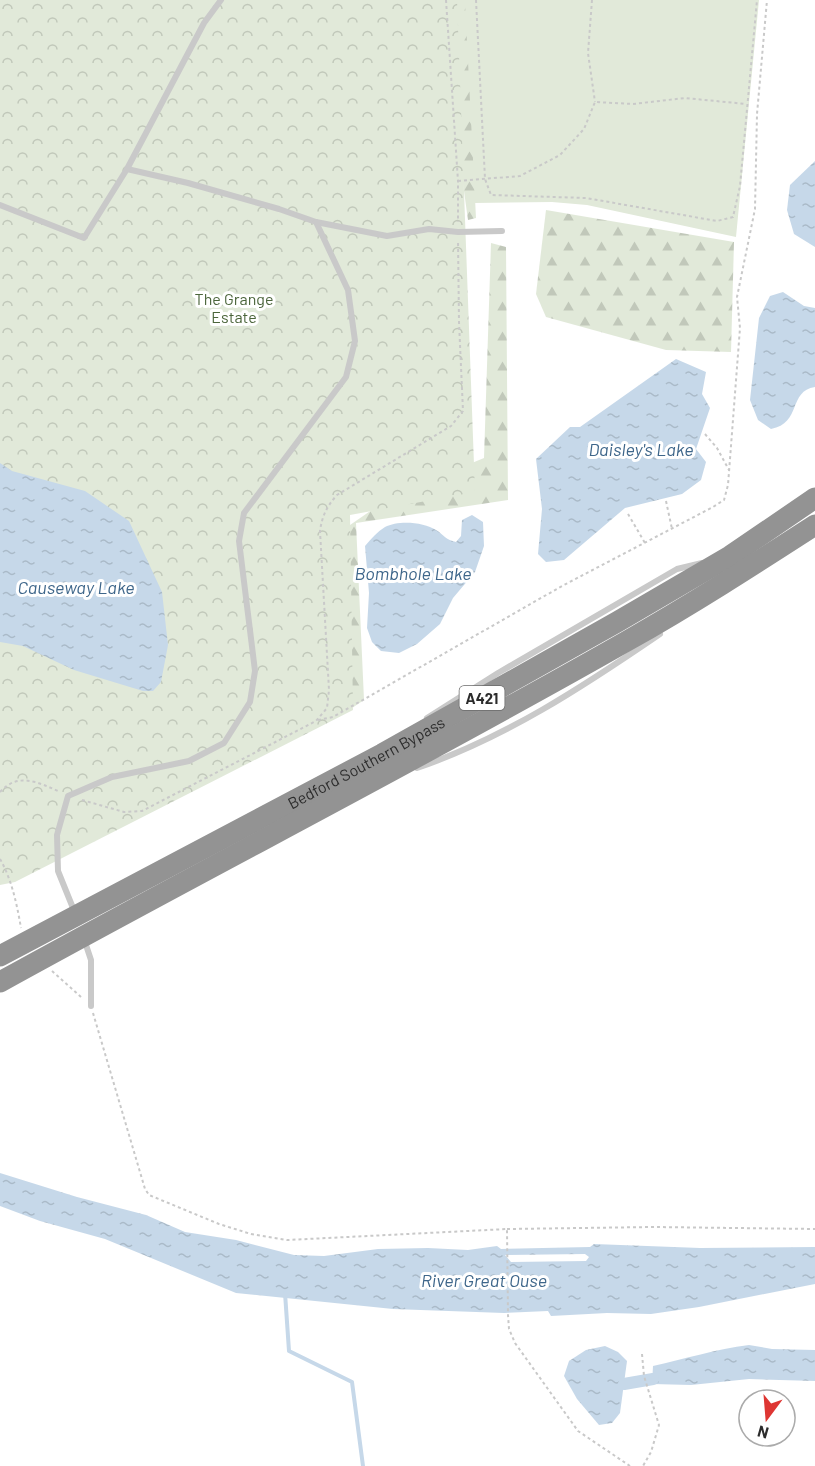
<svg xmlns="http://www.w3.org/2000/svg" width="815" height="1466" font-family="Barlow,sans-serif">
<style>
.grass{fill:#e1e9d9}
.forest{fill:url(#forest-firs)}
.park{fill:url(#park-crowns)}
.water{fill:url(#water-ripples);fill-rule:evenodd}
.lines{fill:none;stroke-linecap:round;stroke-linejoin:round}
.stream{stroke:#c6d8e9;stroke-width:4}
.canal{stroke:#c6d8e9;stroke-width:12}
.path{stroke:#c9c9c9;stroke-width:2;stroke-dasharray:3 3;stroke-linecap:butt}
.lane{stroke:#c9c9c9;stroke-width:6}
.highway{stroke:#939393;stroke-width:21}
.labels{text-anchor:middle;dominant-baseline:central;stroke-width:6;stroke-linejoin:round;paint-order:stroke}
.shield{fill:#fff;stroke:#6b6b6b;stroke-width:1.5}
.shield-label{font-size:15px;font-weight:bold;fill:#2c2c2c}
.park-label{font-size:16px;fill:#4b653b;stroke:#fff}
.street-label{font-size:16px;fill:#2c2c2c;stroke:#fff}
.water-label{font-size:18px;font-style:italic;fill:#3e668a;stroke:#fff}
</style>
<defs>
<pattern id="forest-firs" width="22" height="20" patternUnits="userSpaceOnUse" patternTransform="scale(1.5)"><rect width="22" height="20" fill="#e1e9d9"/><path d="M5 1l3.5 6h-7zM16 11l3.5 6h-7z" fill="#c1c8ba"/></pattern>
<pattern id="park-crowns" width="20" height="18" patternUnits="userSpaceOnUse" patternTransform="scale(1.5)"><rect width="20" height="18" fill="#e1e9d9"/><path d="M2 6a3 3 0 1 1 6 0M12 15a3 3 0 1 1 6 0" fill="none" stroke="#c1c8ba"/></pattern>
<pattern id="water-ripples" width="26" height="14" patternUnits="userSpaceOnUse" patternTransform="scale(1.5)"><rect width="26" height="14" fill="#c6d8e9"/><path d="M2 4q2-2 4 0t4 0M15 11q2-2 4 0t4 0" fill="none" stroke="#aabac8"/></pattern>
</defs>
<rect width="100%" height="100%" fill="#fff"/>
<polygon class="grass" points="458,0 759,0 736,237 587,205 552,202 474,203"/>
<g class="forest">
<polygon points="452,0 465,0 465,3 476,218 468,220 463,184"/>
<polygon points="546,210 734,242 731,352 666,350 546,317 536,294"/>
<polygon points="491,243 506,247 508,500 356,523 364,700 346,712 337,534 463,447 467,465 484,458"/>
</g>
<polygon class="park" points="0,0 457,0 475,492 350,515 353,710 15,882 0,885"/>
<g class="water">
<polygon points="815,161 815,247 794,234 787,210 790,185"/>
<path d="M783,292L804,306L815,308V387C788,391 802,423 771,429L758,420L750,400L759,318L770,296Z"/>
<polygon points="676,359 706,372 702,394 710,408 696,449 706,462 701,480 682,494 625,508 564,560 546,562 538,554 542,509 536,459 570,427 580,427"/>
<polygon points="0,463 12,471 85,491 129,521 162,592 168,645 161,682 153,691 143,691 74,670 23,646 0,642"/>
<path d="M472,515L483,522L484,546L475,572L453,598L440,624L417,644L399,653L381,651L372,642L367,628L369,593L365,546C371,539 377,532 385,527C398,520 424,522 436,530C444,535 446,540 456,542L461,536L462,520Z"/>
<path d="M0,1173L77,1197L146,1215L185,1232L236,1240L294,1255L324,1256L378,1249L428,1248L468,1250L497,1246L501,1249L590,1247L594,1244L700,1248L815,1247V1284L699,1307L651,1314L607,1313L551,1316L548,1311L504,1313L393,1309L236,1293L105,1239L40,1221L0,1206ZM585,1254L589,1257L586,1261L511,1262L505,1255Z"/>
<path d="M749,1345L772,1349L815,1350V1381L749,1379L691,1385L652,1384L653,1366C685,1359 716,1349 749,1345Z"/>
<polygon points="605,1346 618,1352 627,1361 620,1413 612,1423 599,1425 577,1399 564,1376 569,1361 586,1350"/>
</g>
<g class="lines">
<polyline class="stream" points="285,1293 289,1351 352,1382 363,1466"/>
<polyline class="canal" points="624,1384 653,1379"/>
<g class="path">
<polyline points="446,0 458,181 458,222"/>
<polyline points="476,0 485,179 491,195 586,198 717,221 733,217 740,186 757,0"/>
<polyline points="592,0 588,53 595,102"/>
<polyline points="458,181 520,176 560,155 584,129 595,102 633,104 685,98 746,104"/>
<polyline points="705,434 717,448 729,470"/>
<polyline points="666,501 672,529"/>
<polyline points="628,514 645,543"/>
<polyline points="318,720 333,717 562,586 713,507 724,500 728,485 740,328 737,297 755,209 757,114 767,0"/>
<path d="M0,792C18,772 38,782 60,792"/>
<path d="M82,800L124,812L142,811L316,721L327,708L329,690L320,531C322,516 327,506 337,495L451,426L463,411L459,322L458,240"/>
<path d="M0,859C12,880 17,905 21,928"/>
<polyline points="52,971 81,997"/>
<polyline points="93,1013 145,1189 149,1195 219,1224 251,1234 287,1240 507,1229 508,1315 509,1329 515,1343 578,1431 630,1466"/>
<polyline points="507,1229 654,1227 815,1229"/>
<polyline points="642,1354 644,1376 659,1425 651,1452 643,1466"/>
</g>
<g class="lane">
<polyline points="127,169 188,183 279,209 316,222 387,236 429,229 458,232 502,231"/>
<polyline points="0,205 84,238 127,169 204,23 221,0"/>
<polyline points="427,718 498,673 677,569 702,563"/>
<path d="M417,768C505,738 584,686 660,634"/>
<polyline points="75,913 58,871 57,835 68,796 112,777 189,761 224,743 250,702 255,671 239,541 244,513 346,377 355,341 348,290 316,222"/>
<polyline points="84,939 91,960 91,1006"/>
</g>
<g class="highway">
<path id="s1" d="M0,956L382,754L617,622L730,556L815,498"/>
<path d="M0,982C208,867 420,759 627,641C691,605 753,565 815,525"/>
</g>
</g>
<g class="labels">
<rect class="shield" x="459.5" y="686" width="45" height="24" rx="4.5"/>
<g class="shield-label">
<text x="482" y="698">A421</text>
</g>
<g class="park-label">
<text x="234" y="298">The Grange<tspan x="234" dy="18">Estate</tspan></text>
</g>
<g class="street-label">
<text stroke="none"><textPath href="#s1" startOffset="414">Bedford Southern Bypass</textPath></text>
</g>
<g class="water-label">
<text x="641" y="449">Daisley's Lake</text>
<text x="413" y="573">Bombhole Lake</text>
<text x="76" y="587">Causeway Lake</text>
<text x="484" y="1280">River Great Ouse</text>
</g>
</g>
<g transform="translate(767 1418) rotate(196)"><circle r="28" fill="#ffffff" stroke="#ababab" stroke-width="1.5"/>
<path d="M0-4.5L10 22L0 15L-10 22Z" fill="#de3633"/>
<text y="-9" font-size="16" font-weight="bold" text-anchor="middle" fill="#2c2c2c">N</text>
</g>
</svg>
